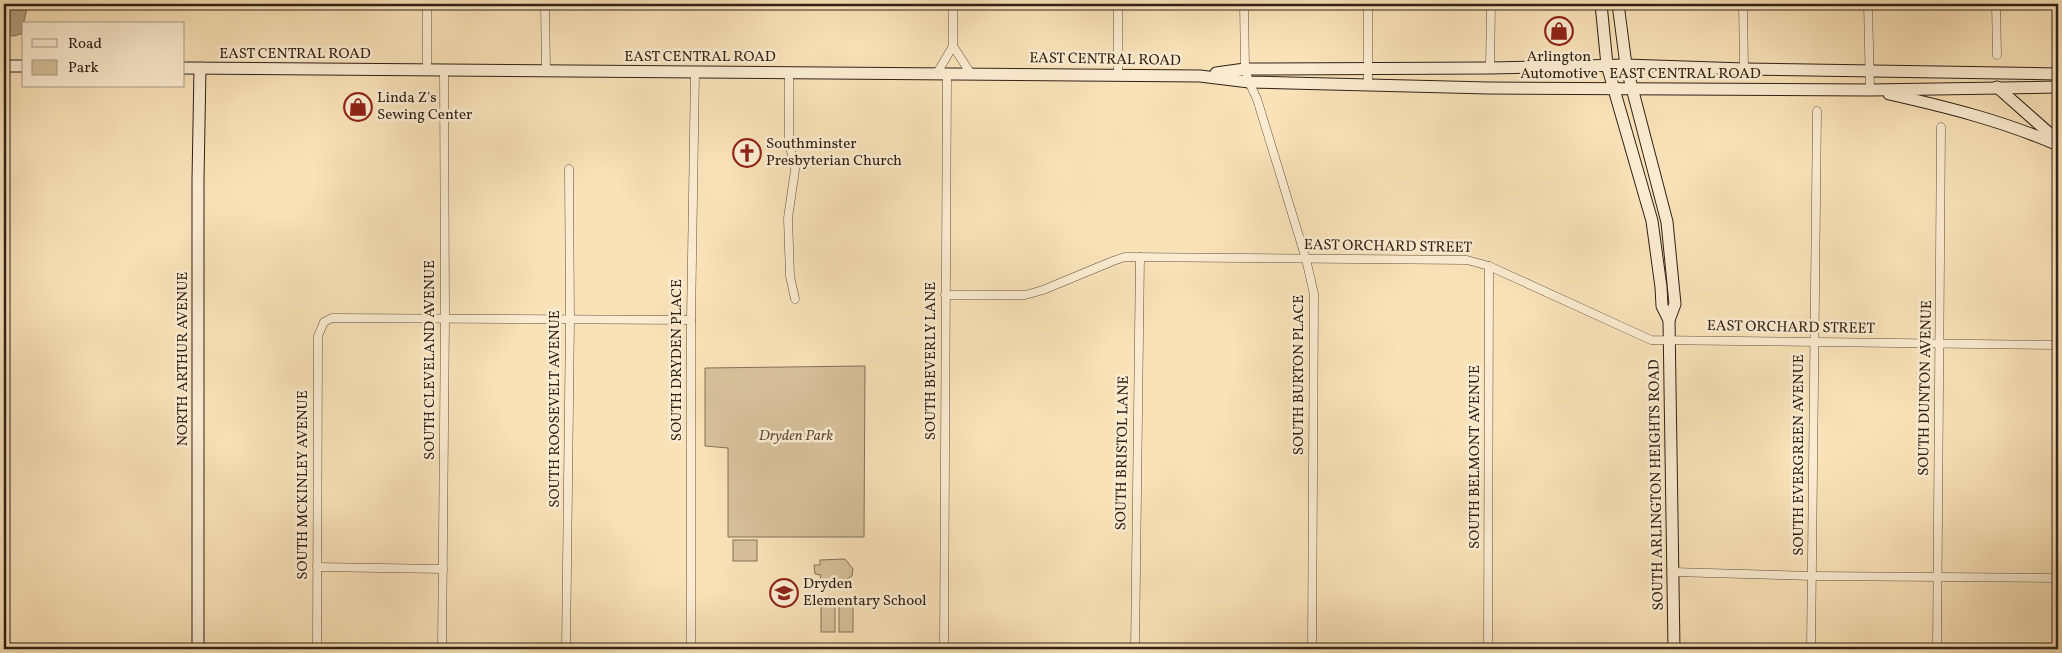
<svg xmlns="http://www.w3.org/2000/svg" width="2062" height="653" font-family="Vollkorn,serif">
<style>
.green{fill:#d7c19c;stroke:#847159}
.water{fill:#b5a081;stroke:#806d56}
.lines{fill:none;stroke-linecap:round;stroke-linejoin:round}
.street-casing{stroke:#62513e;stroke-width:9}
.secondary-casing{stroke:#302116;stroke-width:13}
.street{stroke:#fbecd1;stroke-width:8}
.secondary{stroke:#fbecd1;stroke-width:11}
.labels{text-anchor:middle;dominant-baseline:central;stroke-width:5;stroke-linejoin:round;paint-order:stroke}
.street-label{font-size:15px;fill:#302116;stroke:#fbecd1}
.poi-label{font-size:15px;fill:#302116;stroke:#fbecd1;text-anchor:start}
.park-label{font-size:15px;font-style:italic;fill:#62513e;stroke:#fbecd1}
</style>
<rect width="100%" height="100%" fill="#f9e2b8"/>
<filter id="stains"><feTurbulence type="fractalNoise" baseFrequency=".004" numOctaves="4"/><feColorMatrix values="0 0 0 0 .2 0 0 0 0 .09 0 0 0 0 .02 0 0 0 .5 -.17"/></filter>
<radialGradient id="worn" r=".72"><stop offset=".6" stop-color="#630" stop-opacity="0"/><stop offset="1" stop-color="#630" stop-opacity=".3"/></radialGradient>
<g class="green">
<polygon points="865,366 864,537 728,537 728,448 705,446 705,368"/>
<rect x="733" y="540" width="24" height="21"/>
<polygon points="845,559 853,569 852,576 845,580 820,580 821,575 815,574 814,565 820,565 820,560"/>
<rect x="821" y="603" width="14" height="29"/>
<rect x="839" y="603" width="14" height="29"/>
</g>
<polygon class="water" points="10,4 28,4 21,34 14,36 4,35 4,8"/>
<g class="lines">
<defs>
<g id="street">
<polyline points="427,4 427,70"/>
<polyline points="545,4 546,71"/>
<polyline points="1118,4 1118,75"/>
<polyline points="1244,4 1245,69 1249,82 1257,99 1306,259 1314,294 1312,649"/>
<polyline points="1368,4 1368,85"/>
<polyline points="1743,4 1744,69"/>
<polyline points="1868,4 1870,90"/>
<polyline points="1996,4 1997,55"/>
<polyline points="953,46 971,74"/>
<polyline points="1490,68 1491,4"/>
<polyline points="789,72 789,142 795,170 788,218 790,276 795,299"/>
<polyline points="937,73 953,46 953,4"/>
<polyline points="945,295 1025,295 1043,290 1113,261 1125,257 1467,260 1489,266 1651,340 2058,345"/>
<polyline points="317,567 443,569"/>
<polyline points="1673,572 1812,576 2058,578"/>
<polyline points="317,649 318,336 324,322 332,318 691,320"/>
<polyline points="442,649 445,318 444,70"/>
<polyline points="566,649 570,320 569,169"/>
<polyline points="691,649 691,320 695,72"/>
<polyline points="944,649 947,73"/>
<polyline points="1135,649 1140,257"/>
<polyline points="1488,649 1489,266"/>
<polyline points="1811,649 1817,111"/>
<polyline points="1937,649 1941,127"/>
</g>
<g id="secondary">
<polyline points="1601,4 1607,65 1652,221 1661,287 1662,306 1669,320 1674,649"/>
<polyline points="1618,4 1626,65 1667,222 1675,304 1669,320"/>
<polyline points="4,66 24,66"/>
<polyline points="184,68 1200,76 1249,82 1488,88 1870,90 2058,87"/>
<polyline points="1216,73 1245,69 1490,68 1626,65 1744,69 2058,74"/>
<polyline points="1997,87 2058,141"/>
<path d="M1889,94C1947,107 2003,121 2058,145"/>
<polyline points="198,649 198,180 200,68"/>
</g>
</defs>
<use href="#street" class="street-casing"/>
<use href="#secondary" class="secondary-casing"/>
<use href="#street" class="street"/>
<use href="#secondary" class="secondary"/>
</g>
<defs>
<symbol id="shop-ring" viewBox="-11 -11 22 22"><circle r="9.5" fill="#fbecd1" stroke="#8f2418" stroke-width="1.5"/><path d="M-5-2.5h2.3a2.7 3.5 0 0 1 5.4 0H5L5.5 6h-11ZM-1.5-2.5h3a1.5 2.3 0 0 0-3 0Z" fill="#8f2418"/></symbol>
<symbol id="church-ring" viewBox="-11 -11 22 22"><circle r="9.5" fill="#fbecd1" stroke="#8f2418" stroke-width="1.5"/><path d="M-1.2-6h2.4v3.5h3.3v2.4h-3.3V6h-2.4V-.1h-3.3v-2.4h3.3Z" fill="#8f2418"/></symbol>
<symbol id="school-ring" viewBox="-11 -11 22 22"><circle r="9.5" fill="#fbecd1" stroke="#8f2418" stroke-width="1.5"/><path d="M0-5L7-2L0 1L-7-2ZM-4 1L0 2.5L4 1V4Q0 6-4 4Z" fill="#8f2418"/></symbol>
</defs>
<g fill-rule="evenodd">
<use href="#shop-ring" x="1543" y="15" width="32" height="32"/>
<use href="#shop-ring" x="342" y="91" width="32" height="32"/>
<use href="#church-ring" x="731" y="137" width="32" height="32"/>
<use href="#school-ring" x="768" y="577" width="32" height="32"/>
</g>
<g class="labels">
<g class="street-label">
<text x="295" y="54">EAST CENTRAL ROAD</text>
<text x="700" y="57">EAST CENTRAL ROAD</text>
<text transform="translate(1105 60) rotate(1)">EAST CENTRAL ROAD</text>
<text x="1685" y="74">EAST CENTRAL ROAD</text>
<text transform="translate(1388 247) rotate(1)">EAST ORCHARD STREET</text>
<text transform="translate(1791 328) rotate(1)">EAST ORCHARD STREET</text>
<text transform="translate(183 359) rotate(-90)">NORTH ARTHUR AVENUE</text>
<text transform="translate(430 360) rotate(-90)">SOUTH CLEVELAND AVENUE</text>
<text transform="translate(677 360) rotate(-90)">SOUTH DRYDEN PLACE</text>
<text transform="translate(931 361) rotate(-90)">SOUTH BEVERLY LANE</text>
<text transform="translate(1299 375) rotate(-90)">SOUTH BURTON PLACE</text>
<text transform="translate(1926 388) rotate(-89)">SOUTH DUNTON AVENUE</text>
<text transform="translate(555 409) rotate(-90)">SOUTH ROOSEVELT AVENUE</text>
<text transform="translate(1123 453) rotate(-89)">SOUTH BRISTOL LANE</text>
<text transform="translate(1799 455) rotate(-90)">SOUTH EVERGREEN AVENUE</text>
<text transform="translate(1475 457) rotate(-90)">SOUTH BELMONT AVENUE</text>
<text transform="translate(303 485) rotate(-90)">SOUTH MCKINLEY AVENUE</text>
<text transform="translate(1657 485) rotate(-91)">SOUTH ARLINGTON HEIGHTS ROAD</text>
</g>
<g class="poi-label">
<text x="1559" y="57" text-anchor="middle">Arlington<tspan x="1559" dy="17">Automotive</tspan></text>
<text x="377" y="98">Linda Z's<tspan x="377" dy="17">Sewing Center</tspan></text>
<text x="766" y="144">Southminster<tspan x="766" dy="17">Presbyterian Church</tspan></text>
<text x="803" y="584">Dryden<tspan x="803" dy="17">Elementary School</tspan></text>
</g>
<g class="park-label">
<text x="796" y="436">Dryden Park</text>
</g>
</g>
<rect width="2062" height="653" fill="none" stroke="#f9e2b8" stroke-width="20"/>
<rect x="5" y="5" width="2052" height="643" fill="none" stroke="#302116" stroke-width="2.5"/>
<rect x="10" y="10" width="2042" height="633" fill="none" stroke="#302116"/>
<rect x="22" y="22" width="162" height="65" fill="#fbecd1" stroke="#aa9b86"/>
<rect x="32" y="39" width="25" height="8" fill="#fbecd1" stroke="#aa9b86"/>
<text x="68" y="48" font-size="15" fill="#302116">Road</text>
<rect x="32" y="60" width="25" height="15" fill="#d7c19c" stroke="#aa9b86"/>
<text x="68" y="72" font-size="15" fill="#302116">Park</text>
<rect width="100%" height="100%" filter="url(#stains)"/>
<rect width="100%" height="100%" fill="url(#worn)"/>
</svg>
